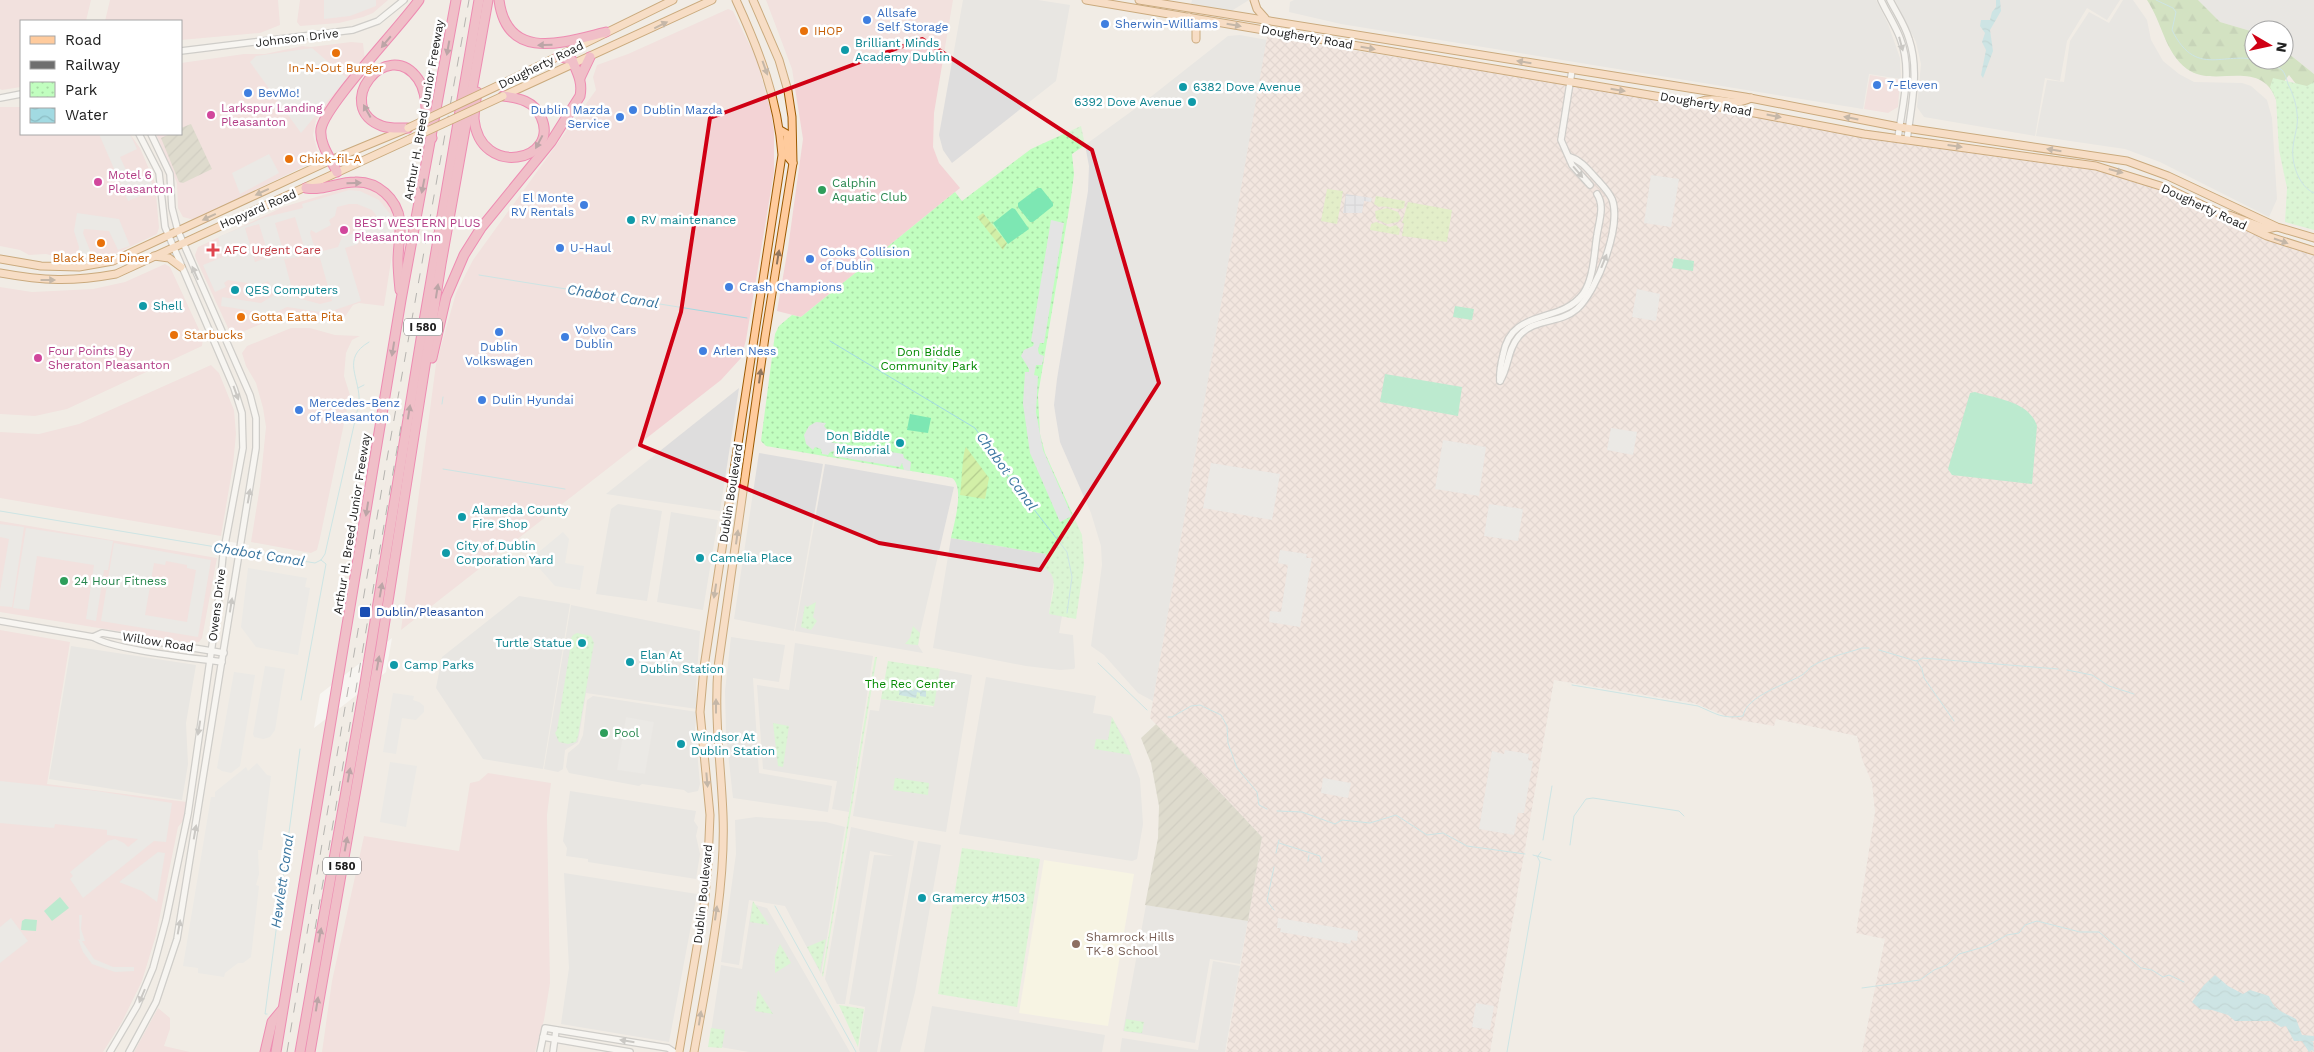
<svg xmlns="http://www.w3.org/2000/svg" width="2314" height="1052" font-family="'Work Sans',sans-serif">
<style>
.residential{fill:#dedddd}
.commercial{fill:#f3d3d5}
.education{fill:#fffce1}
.military{fill:url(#military-cross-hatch)}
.construction{fill:url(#construction-furrows)}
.grass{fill:url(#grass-dots)}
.forest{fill:url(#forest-firs)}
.park{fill:url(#park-dots)}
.garden{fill:url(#garden-furrows)}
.pitch{fill:#7de7b3}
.parking{fill:#e4e4e4;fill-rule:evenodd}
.plaza{fill:url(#plaza-grid)}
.water{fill:url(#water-waves)}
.pier{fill:#fff}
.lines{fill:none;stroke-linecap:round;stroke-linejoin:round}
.stream{stroke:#a2dae2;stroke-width:1}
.minor-casing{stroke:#a7a7a7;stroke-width:8}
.major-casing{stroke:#9c5900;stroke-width:9}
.highway-casing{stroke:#eb1774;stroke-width:11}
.minor{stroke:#fff;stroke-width:5.5}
.major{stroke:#ffcb9d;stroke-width:7}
.highway{stroke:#ef87a4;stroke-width:9}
.rail{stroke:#6e6e6e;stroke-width:1;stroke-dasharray:10 10;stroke-linecap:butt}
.major-bridge-casing{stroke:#9c5900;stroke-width:9;stroke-linecap:butt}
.major-bridge{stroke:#ffcb9d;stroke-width:7}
.oneway{fill:#90765e}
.oneway2{fill:#7d4e5b}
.oneway3{fill:#9b9b9b}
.marked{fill:none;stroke:#d00014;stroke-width:4;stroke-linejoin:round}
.shop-dot{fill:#3f7fe0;stroke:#fff;stroke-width:2}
.food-dot{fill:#e8710a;stroke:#fff;stroke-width:2}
.culture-dot{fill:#0f9aa8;stroke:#fff;stroke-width:2}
.hotel-dot{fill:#d1479c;stroke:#fff;stroke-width:2}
.leisure-dot{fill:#2e9e5b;stroke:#fff;stroke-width:2}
.health-dot{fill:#e0444e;stroke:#fff;stroke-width:2}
.transit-dot{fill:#1a4fb4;stroke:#fff;stroke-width:2}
.education-dot{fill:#8d6e63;stroke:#fff;stroke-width:2}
.labels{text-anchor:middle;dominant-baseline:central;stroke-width:5;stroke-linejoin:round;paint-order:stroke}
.shield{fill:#fff;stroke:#636363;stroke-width:1}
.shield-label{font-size:11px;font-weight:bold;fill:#202020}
.shop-label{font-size:12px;fill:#366cbe;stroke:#fff;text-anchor:start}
.food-label{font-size:12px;fill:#c56008;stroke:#fff;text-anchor:start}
.street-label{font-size:12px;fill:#202020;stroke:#fff}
.culture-label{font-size:12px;fill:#0d838f;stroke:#fff;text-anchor:start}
.hotel-label{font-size:12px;fill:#b23c85;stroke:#fff;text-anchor:start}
.leisure-label{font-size:12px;fill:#27864d;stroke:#fff;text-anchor:start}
.health-label{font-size:12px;fill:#be3a42;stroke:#fff;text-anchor:start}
.park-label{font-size:12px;fill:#048a02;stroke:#fff}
.transit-label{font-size:12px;fill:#164399;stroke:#fff;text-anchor:start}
.education-label{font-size:12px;fill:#785e54;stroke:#fff;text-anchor:start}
.water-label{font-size:14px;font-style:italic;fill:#3c77a0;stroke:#fff}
</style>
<defs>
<pattern id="military-cross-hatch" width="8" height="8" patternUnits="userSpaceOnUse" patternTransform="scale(1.25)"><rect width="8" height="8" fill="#f4ddd8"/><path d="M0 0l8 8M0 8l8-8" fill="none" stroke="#d1bdb9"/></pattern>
<pattern id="construction-furrows" width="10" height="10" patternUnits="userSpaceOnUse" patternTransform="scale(1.25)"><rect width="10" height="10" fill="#c7c5b0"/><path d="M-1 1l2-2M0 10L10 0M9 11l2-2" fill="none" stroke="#aba997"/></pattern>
<pattern id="grass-dots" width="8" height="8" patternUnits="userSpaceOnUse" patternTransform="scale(1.25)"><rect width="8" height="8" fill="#d2efa7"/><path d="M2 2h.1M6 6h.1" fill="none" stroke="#b4cd8f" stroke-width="1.8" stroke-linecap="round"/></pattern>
<pattern id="forest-firs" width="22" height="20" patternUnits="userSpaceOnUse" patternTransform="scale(1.25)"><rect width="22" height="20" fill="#afd497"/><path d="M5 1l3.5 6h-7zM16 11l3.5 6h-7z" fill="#96b682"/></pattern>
<pattern id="park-dots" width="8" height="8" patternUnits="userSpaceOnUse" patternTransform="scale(1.25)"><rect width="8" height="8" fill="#c1febf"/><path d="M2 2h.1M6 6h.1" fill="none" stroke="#a6d9a4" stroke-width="1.8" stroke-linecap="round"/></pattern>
<pattern id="garden-furrows" width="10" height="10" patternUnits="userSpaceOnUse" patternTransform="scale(1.25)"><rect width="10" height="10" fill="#d2efa7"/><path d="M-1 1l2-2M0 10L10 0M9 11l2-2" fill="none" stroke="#b4cd8f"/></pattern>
<pattern id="plaza-grid" width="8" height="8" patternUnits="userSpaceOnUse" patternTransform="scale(1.25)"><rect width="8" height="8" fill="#d9dbe7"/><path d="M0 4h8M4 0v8" fill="none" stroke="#babcc6"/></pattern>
<pattern id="water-waves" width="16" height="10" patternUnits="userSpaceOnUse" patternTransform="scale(1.25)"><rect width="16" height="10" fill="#a2dae2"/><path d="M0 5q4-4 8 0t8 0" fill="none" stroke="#8bbbc2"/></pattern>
</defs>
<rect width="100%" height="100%" fill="#f1ece5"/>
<g class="residential">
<polygon points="963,0 1038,0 1070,5 1056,81 952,163 943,150 939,135"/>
<polygon points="1192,0 1249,0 1228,13 1190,8"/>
<polygon points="1294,0 1876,0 1888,24 1900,58 1901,79 1869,74 1863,109 1341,24 1289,12 1290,2"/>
<polygon points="1895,0 2120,0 2107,20 2087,8 2067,41 2060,81 2045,78 2035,136 1924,117 1917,107 1921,64 1916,42"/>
<polygon points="2123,0 2133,0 2147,20 2151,40 2163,61 2179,74 2194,82 2242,83 2251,86 2267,100 2272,118 2277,199 2269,217 2160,162 2125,149 2036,136 2047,80 2064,82 2070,41 2089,12 2109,23"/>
<polygon points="2198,0 2314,0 2314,74 2284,50 2284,30 2254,30 2254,32 2220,22"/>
<polygon points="1240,35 1267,40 1153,701 1138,693 1104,655 1091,646 1102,565 1101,546 1091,513 1060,442 1056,418 1054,405 1057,379 1088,191 1089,166 1085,145 1143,103 1228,36"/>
<polygon points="739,388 720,511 606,494"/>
<polygon points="759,453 823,464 794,631 734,619"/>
<polygon points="825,464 954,487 920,633 918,645 923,653 795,631"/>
<polygon points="618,504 662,511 647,601 596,594 611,509"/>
<polygon points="671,512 718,520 703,610 657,602"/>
<polygon points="951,538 1046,554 1044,567 1050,570 1054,580 1049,613 1062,616 1059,633 1073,635 1075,667 1074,669 1060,670 1026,666 933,648"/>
<polygon points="519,596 570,604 543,769 483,759 436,688 442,657"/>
<polygon points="571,605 700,631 696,687 697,709 586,693 578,742 565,750 563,769 558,772 544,769"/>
<polygon points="731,637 785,645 779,682 753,678 759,773 832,786 828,812 733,798 726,734 725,691"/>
<polygon points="795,643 873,656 849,812 832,809 837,781 763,769 757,685 789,690"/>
<polygon points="71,646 196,665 186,723 188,764 182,800 49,779"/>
<polygon points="940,669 972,675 946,832 853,816 870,710 879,711 881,699 933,707"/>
<polygon points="986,677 1096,696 1093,713 1111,716 1125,739 1140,779 1143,824 1137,859 1132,861 959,834"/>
<polygon points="593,696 697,712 695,728 700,784 698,791 688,793 684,790 642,784 639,786 569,773 566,767 568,753 579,744 583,735 587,700"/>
<polygon points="570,791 696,811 694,821 698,827 696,836 700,854 696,879 588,862 588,859 566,856 567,848 563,841"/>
<polygon points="756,817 826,822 845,827 821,974 785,906 749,900 739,965 721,962 736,854 735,820"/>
<polygon points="851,827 914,841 877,1052 860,1052 859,1050 865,1007 849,1004 874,855 894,856 870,851 845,1004 837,1004 825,979"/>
<polygon points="918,841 941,845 915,992 900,1052 880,1052"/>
<polygon points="564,873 697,894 669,1042 561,1024 569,968"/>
<polygon points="752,904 767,908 850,1052 749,1052 709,1045 721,965 742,969"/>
<polygon points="1146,905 1248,921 1240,964 1210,959 1195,1043 1123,1031"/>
<polygon points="1213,961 1240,966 1225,1052 1120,1052 1122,1038 1198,1050"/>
<polygon points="932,1006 1105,1035 1102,1052 924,1052"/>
</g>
<g class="commercial">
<polygon points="0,0 91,0 86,21 21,21 21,87 2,90 0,89"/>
<polygon points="110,0 278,0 280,25 260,33 181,40 181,21 105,21"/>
<polygon points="300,0 388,0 373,13 363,17 339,23 300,26 297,22"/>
<polygon points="766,0 953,0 934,113 933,147 939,163 960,188 801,317 777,311 788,248 803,139 792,69"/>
<polygon points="728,9 733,11 757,60 771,112 774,132 774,172 746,340 741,358 721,380 401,630 436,364 456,293 473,260 596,90 593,77 597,65 628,54"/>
<polygon points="351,42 363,43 365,60 316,120 313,135 318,152 315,161 194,220 183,217 178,208 177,183 156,134 181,134 181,63 244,54 265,54 302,46 311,47"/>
<polygon points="1870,75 1900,80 1898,107 1888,113 1864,109"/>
<polygon points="0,107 21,107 21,134 130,134 140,148 155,183 159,228 157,234 113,255 77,262 46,254 29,255 20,250 0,246"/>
<polygon points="361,187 380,193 390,204 396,218 394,242 384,306 359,303 353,305 344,318 340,319 299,312 286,313 240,333 229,330 196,259 195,255 198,247 283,207 346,188"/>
<polygon points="165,264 170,267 203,338 202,346 67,409 35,416 0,414 0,287 32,292 93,289 125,282"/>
<polygon points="291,328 310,328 335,335 360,336 352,340 346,353 344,376 350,395 320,538 317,550 311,553 251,542 260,486 266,427 263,408 256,383 246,366 242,353 247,346"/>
<polygon points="211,365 219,373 234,410 236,434 233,465 221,536 0,498 0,432 39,434 79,424"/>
<polygon points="0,521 217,558 202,638 199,642 191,643 0,612"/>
<polygon points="0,630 70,642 47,784 187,802 184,820 178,827 156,935 142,981 122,1022 103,1052 0,1052"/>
<polygon points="488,773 551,783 547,815 550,983 544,1020 535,1052 322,1052 332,981 364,836 459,851 470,783 479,781"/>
<polygon points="158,1008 170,1018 170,1029 164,1046 190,1052 134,1052"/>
</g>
<polygon class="education" points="1044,860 1134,874 1108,1026 1019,1013"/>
<polygon class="military" points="1267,37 1992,149 2096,162 2159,181 2271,234 2314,246 2314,1052 1862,1052 1885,939 1856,933 1875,812 1872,783 1862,759 1857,736 1776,719 1774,726 1733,719 1694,703 1554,680 1490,1052 1226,1052 1262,837 1150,718"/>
<g class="construction">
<polygon points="191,124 212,169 183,183 179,182 161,138 170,134 181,134 181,128"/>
<polygon points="1156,724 1262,837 1248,921 1145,905 1158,838 1159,806 1151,763 1141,738"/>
</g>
<g class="grass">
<polygon points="1327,189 1343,191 1337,224 1321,221"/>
<path d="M1376,196L1405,201L1404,208C1395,211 1388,205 1379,207L1374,204Z"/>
<polygon points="1408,202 1452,210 1447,242 1402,236 1404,223 1402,223"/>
<polygon points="1387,208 1398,212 1401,218 1398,222 1387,224 1376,219 1375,211"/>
<polygon points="1376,222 1390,227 1396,225 1400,229 1399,235 1370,230 1371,224"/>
</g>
<path class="forest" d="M2147,0H2198L2220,22L2254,32V60H2284V50L2314,74V92L2296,84L2289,75L2283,83L2278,106C2265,54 2215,90 2187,69C2165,53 2162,22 2147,0Z"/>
<g class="park">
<polygon points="2273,78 2307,86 2314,82 2314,230 2285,222 2287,188 2279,150 2276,99 2270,87"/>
<path d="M1081,126L1085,145L1072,154L1074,174L1071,197L1038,395L1040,434L1045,453L1082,535L1084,564L1076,619L1049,614C1051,598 1061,576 1044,568L1046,554L951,538C954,524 965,487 952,478L766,446L761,441L775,334L779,326L792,315L801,317L955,192L962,201L1031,149Z"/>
<polygon points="816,602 813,617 817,621 811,630 801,627 805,605 807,607"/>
<polygon points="913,626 920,633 918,645 905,644 910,638"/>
<polygon points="577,633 591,636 594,643 578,736 576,742 568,744 559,742 555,733 557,730 571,643 570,640 573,635"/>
<polygon points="875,657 877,657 823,977 822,975"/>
<polygon points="888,661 940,669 934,706 881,699"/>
<polygon points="1112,717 1131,755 1094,749 1096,739 1108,740"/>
<polygon points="773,723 789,726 783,767 778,766"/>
<polygon points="895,778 929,783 928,795 893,790"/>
<polygon points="962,848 1040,859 1017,1007 938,994"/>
<polygon points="753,901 769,925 750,922"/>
<polygon points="826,939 820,971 807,947"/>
<polygon points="780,944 791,963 775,973 775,956"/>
<polygon points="758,990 773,1014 755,1011"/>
<polygon points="839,1005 864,1009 858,1047"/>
<polygon points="1126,1019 1144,1022 1142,1033 1124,1031"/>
<polygon points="711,1028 725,1030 722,1048 708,1047"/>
</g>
<g class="garden">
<polygon points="983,213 1007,243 1003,250 977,217"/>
<path d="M966,447L989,478L985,499L960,495C962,485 962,453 966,447Z"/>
</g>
<g class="pitch">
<polygon points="1038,188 1041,188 1053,203 1053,206 1033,222 1030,222 1018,207 1018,203"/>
<polygon points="1012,208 1015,209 1029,229 1008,244 993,223"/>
<polygon points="1674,258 1694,261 1693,271 1672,268"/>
<polygon points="1455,306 1474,309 1472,320 1453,317"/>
<polygon points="1385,374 1462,387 1458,416 1380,402"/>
<path d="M1975,392C1997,399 2029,401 2037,426L2032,484L1952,475L1948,469L1970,393Z"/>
<polygon points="910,414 931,418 928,433 907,430"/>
<polygon points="60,897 69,908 52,921 44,911"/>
<polygon points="25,919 37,920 36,931 21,930 22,921"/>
</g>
<g class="parking">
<polygon points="324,0 376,0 376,6 350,16 324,19"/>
<polygon points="312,48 347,78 301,133 250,62 256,56"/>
<polygon points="99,134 130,134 137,149 120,157 131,181 148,174 155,190 128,201"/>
<polygon points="269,154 279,173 240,194 232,173"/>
<polygon points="1651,175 1679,179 1671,227 1644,223"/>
<path d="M349,190L360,191L379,200L391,215L394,232L368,240L365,229L380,226L379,219L372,210L357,204H349L337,207L335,216L329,220L331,225L316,233L311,230L310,233L316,252H319L338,247L342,237L355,233L358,244L345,248L361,301L326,313L287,307L266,317L252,315L253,311L221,306L222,297L261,303L274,295L268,281L259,285L228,280L224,283L226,287L215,292L203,265L223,257L218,237L266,217L303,208L302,204ZM295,217L304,247L288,249L286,246L282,247L275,223ZM259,224L269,257L255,262L245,228ZM300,255L320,258L332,301L320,304L294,297L284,259L299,257Z"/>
<polygon points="77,213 119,219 130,246 118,250 109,231 84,229 83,233 93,258 77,260 79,247 74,231"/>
<polygon points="1051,220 1064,223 1044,343 1040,343 1038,350 1039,354 1044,356 1042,365 1036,365 1034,375 1038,376 1036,412 1043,450 1072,516 1060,522 1030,453 1023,404 1025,372 1029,372 1029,369 1021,356 1024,350 1033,346 1034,343 1031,341"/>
<polygon points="1637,289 1660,294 1656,321 1632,317"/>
<polygon points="816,422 826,423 824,426 831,434 830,442 903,454 904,458 911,462 910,471 904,470 902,463 900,467 833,456 834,451 830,452 828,455 822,454 821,449 815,447 813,450 806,444 804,435 809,426"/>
<polygon points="1611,428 1637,432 1633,455 1607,450"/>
<polygon points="1443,440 1486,447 1479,496 1435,489"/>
<polygon points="1211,463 1280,474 1272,520 1203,508"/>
<polygon points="1489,504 1523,509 1518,541 1484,536"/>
<polygon points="0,524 24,527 12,607 0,606 0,591 9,539 0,537"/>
<polygon points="26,528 113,541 108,570 104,570 96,621 86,619 94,565 37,556 29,610 13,608"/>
<polygon points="563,532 569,539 565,563 584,566 580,590 555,586 533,561 534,556"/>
<path d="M114,543L211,560L198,637L101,621ZM166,561L187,565V568L196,570L187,622L145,615L154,563L165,565Z"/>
<polygon points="1280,550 1307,554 1306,558 1312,558 1300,627 1269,622 1270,611 1281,612 1288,565 1278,563"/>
<polygon points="248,568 307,578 305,587 310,588 298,655 256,647 241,627"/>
<polygon points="265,666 285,669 275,730 270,737 263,739 254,737 253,734"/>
<polygon points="234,672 255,675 240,766 231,773 222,771 217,768"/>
<polygon points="393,693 414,696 413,700 419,702 424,706 424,712 416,720 402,718 396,754 383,752"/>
<polygon points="626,717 654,722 645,774 617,770"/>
<polygon points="1505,750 1529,754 1528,760 1533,761 1524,813 1518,813 1514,835 1479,829 1492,751 1504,754"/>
<polygon points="390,762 417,766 406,827 380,822"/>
<polygon points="257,763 267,775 271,776 262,850 258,850 259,874 256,885 259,886 251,957 243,963 238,963 225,973 224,977 198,973 198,968 183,966 211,797 215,797 215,792 246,767 248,771"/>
<polygon points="1323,778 1351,783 1348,798 1321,793"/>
<polygon points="0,781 97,791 172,803 166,842 154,841 83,898 70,879 73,876 70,872 108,841 115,839 124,843 128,847 138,839 107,835 107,830 55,824 54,828 0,823"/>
<polygon points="158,852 165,853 157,902 142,891 119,882"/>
<polygon points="79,915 82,915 81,929 85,941 82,941 94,959 113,967 134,967 134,971 115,972 92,964 83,952 78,939 80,940"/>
<polygon points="11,918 28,941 0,963 0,927"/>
<polygon points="1278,918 1358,931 1357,941 1351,940 1350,944 1280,932 1281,928 1277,928"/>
<polygon points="1476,1003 1494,1006 1490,1030 1472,1027"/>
</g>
<polygon class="plaza" points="1346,194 1372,198 1371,202 1364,201 1362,213 1343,213"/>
<g class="water">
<polygon points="1996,0 2000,0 2001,11 1990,30 1993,51 1983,78 1981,75 1986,50 1982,42 1985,33 1980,26 1981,20 1990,20 1992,12 1996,7"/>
<polygon points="900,684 913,691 914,689 926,691 926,697 920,696 920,693 917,692 916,698 899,695"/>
<path d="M2215,975L2228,986L2243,994L2250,990L2269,996C2274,1011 2285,1013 2296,1019L2302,1035L2314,1036V1041L2310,1042H2313L2314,1052L2312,1050L2309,1052L2302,1041H2294L2286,1026L2281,1027L2271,1021H2235L2228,1015L2212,1010L2200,1009L2192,1002L2204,985Z"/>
</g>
<g class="pier">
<polygon points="219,540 249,545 247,559 217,554"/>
<polygon points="392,638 386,672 361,692 366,658"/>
<polygon points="364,660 358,694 314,728 320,694"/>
</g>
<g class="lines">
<g class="stream">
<path d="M2156,0L2173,8L2176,12L2172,30C2198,83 2229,45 2268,64C2272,65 2279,67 2282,70C2285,73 2287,80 2288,84C2293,94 2296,103 2297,113C2299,125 2294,136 2293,147C2291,163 2299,187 2314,193"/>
<polyline points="479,275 747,318"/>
<polyline points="830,341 975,428 1005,472 1067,552 1072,577 1067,613"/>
<polyline points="358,388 364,385"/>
<polyline points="442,404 443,397"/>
<polyline points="443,469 565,489"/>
<polyline points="0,511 222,548"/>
<polyline points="226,548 237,550"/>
<path d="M241,551L315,563L321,560L325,554L359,403C361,378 340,359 369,342"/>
<polyline points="1879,650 1916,661 1923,658 2058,669"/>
<polyline points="1917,661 1922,669 1924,678 1954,721"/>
<polyline points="1098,663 1147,710"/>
<polyline points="2067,670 2092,675 2109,686 2134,694"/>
<path d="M1572,685L1698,706C1717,714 1721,719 1743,716C1747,695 1786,685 1802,675C1807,672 1809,667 1814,665C1828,657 1847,653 1862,648H1869"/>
<polyline points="301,700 326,564 321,560"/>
<polyline points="1168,717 1172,717 1191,706 1200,705 1221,715 1227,726 1228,743 1237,768 1257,792 1259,805 1267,809"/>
<polyline points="1277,811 1302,812 1335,824 1342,820 1370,823 1396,815 1427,835 1443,833 1467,846 1525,854"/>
<polyline points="1543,840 1552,786"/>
<polyline points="1279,843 1320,856 1321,862"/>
<polyline points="1570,845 1574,816 1586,799 1593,798 1679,811 1684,816"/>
<polyline points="1276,853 1279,840"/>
<polyline points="1533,855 1551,860"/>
<polyline points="1538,856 1541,852"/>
<polyline points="1308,861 1309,855"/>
<polyline points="775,906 856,1052"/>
<polyline points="1274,910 1267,901 1274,867"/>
<polyline points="1862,988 1920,980 1934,970 1947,965 1959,954 1987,946 2007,935 2019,933 2025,925 2037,921 2080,932 2099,932 2141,968 2152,970 2163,977 2169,975 2184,982"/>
<polyline points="267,1014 265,1014 267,999 300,749"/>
<polyline points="1507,1052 1540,862 1537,856"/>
</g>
<defs>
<g id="minor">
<path d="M1881,0C1887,13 1895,25 1900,38C1913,70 1902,106 1898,138"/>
<path d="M1890,0C1896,12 1905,25 1909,39C1920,71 1911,107 1907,140"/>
<polyline points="181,51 353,30 378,21 404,0"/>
<polyline points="1572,70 1561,140 1572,165 1590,185"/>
<polyline points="0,98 21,94"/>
<path d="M1500,381C1509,367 1507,350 1519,336C1534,318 1560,324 1577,309C1597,291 1622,226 1612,199C1608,190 1600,183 1593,175C1586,167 1580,160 1570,157"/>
<path d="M1500,381C1499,372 1501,364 1503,355C1511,307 1560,325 1583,294C1594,278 1594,253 1597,235C1599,221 1605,206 1597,194"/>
<path d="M0,621L93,637C113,650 194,658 222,662"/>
<polyline points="93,637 102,633 224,653"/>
<polyline points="543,1037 630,1052"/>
<polyline points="110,1052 137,1006 153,968 166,920 188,814 219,597 223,555 243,448 242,413 234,388 165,227 159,173 139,134"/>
<polyline points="129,1052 156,1002 177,939 256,448 256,418 250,395 178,231 172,208 170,174 151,134"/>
<polyline points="540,1052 545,1028 668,1048 674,1052"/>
<polyline points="553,1052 556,1030"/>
</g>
<g id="major">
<polyline points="1086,0 1744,111 1864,134 2096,166 2167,188 2267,236 2314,251"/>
<polyline points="1139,0 1745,97 1899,127 2127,161 2168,176 2277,227 2314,238"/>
<polyline points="1254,0 1257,9 1265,18"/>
<polyline points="1189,17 1196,27 1196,39"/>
<polyline points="510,80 673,0"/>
<polyline points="503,96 712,0"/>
<path d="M1699,102C1719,95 1732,108 1751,98"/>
<polyline points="780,130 787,134 788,157 793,163"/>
<polyline points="2229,215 2267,229 2276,227"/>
<polyline points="154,256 169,258 181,267"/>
<polyline points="0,259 41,266 79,267 113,261 331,160 406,129"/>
<path d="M0,273C44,281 72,282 116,274L410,139"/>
<path d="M679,1052L704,906L708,863L710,815L700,712L704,667L782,155C778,99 759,50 736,0"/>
<path d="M694,1052C707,978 726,890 723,815C721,764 714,719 718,667L765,337L793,163L792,117L788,91L779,60L753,0"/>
</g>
<g id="highway">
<path d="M499,0C507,63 565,42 606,32"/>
<polyline points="580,78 590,57"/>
<path d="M477,92C476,100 474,110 474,119C480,179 561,161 541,117C534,101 519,98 503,96"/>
<path d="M408,128C400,128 390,129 382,126C331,107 387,35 418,79C430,96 423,120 432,138"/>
<path d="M337,172C331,159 319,144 321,129C325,105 401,26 419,0"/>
<path d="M306,188C323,191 338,182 355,182C378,181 397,199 400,221C401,234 398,247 398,260C398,270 399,280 400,290"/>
<path d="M432,358L446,297L464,255L481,228L551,142L580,96C583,82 577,72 572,60L558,56"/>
<polyline points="265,1052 272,1022 282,1010"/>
<polyline points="276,1052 401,300 456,0"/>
<polyline points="300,1052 364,689 423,327 479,0"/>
<polyline points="310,1052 381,646 441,264 488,0"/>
</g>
</defs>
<use href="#minor" class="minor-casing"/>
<use href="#major" class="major-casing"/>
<use href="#highway" class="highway-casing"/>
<use href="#minor" class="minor"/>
<use href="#major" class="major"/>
<use href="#highway" class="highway"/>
<g class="rail">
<polyline points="315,929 403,414"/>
<polyline points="287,1052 385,470 469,0"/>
</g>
<defs>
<g id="major-bridge">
<polyline points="408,128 510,80"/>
<polyline points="410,139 503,96"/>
</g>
</defs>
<use href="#major-bridge" class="major-bridge-casing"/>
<use href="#major-bridge" class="major-bridge"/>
</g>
<defs><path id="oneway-solid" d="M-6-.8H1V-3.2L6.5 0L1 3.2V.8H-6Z" transform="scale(1.25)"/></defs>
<g class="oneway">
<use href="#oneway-solid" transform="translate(661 25) rotate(-26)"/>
<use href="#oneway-solid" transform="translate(1234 25) rotate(10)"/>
<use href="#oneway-solid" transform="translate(1368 48) rotate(10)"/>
<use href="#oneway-solid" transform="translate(1524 62) rotate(-171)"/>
<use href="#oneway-solid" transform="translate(765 68) rotate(70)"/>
<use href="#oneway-solid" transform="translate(1618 90) rotate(9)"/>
<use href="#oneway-solid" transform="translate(1774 116) rotate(11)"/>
<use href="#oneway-solid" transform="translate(1851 118) rotate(-169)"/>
<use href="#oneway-solid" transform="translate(1955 146) rotate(8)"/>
<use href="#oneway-solid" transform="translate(2054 150) rotate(-171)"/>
<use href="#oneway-solid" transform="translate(2116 171) rotate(15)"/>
<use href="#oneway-solid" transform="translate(262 192) rotate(155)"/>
<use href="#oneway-solid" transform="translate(209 217) rotate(155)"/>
<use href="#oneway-solid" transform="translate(2281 241) rotate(19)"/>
<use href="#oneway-solid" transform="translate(778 257) rotate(-81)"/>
<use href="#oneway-solid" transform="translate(48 280)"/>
<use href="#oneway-solid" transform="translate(760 376) rotate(-82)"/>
<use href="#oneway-solid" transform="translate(737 537) rotate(-82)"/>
<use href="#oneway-solid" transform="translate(715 591) rotate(99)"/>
<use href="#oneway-solid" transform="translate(716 706) rotate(-90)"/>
<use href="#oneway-solid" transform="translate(707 780) rotate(85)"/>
<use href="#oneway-solid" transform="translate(716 913) rotate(-82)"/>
<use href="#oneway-solid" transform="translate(700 1018) rotate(-81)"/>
</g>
<g class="oneway2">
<use href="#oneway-solid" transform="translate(386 42) rotate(130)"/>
<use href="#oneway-solid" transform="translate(545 45) rotate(179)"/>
<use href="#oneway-solid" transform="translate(448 48) rotate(100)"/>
<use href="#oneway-solid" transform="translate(367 111) rotate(-119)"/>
<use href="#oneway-solid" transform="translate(539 142) rotate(118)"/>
<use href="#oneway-solid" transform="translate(354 183) rotate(-2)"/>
<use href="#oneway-solid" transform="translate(423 186) rotate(101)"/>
<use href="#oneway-solid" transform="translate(437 291) rotate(-81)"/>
<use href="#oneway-solid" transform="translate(393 349) rotate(99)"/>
<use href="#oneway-solid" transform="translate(409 412) rotate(-81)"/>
<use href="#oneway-solid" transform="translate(367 509) rotate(99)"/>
<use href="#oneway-solid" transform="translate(381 590) rotate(-80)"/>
<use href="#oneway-solid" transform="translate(378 663) rotate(-80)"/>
<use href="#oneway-solid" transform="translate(349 775) rotate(-80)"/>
<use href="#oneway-solid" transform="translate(346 844) rotate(-80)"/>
<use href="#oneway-solid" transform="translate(320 935) rotate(-80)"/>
<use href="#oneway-solid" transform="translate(317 1004) rotate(-81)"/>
</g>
<g class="oneway3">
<use href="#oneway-solid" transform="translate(1901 44) rotate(75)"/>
<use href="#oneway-solid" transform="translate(1578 172) rotate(49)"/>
<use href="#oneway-solid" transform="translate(1604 261) rotate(-68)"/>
<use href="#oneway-solid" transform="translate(195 273) rotate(-114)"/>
<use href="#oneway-solid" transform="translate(236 393) rotate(70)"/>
<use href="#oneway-solid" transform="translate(249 496) rotate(-80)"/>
<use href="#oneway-solid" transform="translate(231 605) rotate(-81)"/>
<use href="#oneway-solid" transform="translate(199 728) rotate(99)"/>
<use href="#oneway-solid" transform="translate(195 832) rotate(-80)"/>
<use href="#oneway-solid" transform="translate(179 927) rotate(-80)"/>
<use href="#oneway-solid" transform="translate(142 996) rotate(113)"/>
<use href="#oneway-solid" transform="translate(627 1041) rotate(-171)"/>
</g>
<path d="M0 0H2314V1052H0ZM922,39L1092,150L1159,383L1040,570L879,543L640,445L681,312L710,118Z" fill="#f1ece5" fill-opacity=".55" fill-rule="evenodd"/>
<path class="marked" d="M922,39L1092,150L1159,383L1040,570L879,543L640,445L681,312L710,118Z"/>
<g class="shop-dot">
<circle cx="867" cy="20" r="5"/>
<circle cx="1105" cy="24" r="5"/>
<circle cx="1877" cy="85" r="5"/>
<circle cx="248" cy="93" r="5"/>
<circle cx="633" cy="110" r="5"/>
<circle cx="620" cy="117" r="5"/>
<circle cx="584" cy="205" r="5"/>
<circle cx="560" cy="248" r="5"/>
<circle cx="810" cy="259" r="5"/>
<circle cx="729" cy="287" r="5"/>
<circle cx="499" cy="332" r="5"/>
<circle cx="565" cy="337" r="5"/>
<circle cx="703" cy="351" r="5"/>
<circle cx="482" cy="400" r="5"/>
<circle cx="299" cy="410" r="5"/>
</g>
<g class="food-dot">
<circle cx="804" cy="31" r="5"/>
<circle cx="336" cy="53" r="5"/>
<circle cx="289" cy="159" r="5"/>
<circle cx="101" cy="243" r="5"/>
<circle cx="241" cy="317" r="5"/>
<circle cx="174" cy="335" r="5"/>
</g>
<g class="culture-dot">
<circle cx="845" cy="50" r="5"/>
<circle cx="1183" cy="87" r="5"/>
<circle cx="1192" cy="102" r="5"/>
<circle cx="631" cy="220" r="5"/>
<circle cx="235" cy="290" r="5"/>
<circle cx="143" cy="306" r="5"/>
<circle cx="900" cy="443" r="5"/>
<circle cx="462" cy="517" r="5"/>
<circle cx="446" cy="553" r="5"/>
<circle cx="700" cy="558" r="5"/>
<circle cx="582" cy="643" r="5"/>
<circle cx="630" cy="662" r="5"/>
<circle cx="394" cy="665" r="5"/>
<circle cx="681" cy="744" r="5"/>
<circle cx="922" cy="898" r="5"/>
</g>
<g class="hotel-dot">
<circle cx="211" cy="115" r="5"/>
<circle cx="98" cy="182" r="5"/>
<circle cx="344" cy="230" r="5"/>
<circle cx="38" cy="358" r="5"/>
</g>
<g class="leisure-dot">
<circle cx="822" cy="190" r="5"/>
<circle cx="64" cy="581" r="5"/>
<circle cx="604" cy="733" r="5"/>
</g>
<path class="health-dot" d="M210.5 242.5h5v5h5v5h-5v5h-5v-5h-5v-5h5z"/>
<rect class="transit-dot" x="359" y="606" width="12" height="12" rx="2.5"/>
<circle class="education-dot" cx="1076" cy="944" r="5"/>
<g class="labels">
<g class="shield">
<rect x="404" y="318.5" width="38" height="17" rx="4"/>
<rect x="323" y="857.5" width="38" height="17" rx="4"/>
</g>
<g class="shield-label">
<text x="423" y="327">I 580</text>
<text x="342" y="866">I 580</text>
</g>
<g class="shop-label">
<text x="877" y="13">Allsafe<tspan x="877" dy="14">Self Storage</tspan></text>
<text x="1115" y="24">Sherwin-Williams</text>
<text x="1887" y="85">7-Eleven</text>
<text x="258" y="93">BevMo!</text>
<text x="610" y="110" text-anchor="end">Dublin Mazda<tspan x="610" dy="14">Service</tspan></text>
<text x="643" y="110">Dublin Mazda</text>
<text x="574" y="198" text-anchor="end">El Monte<tspan x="574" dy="14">RV Rentals</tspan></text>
<text x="570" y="248">U-Haul</text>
<text x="820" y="252">Cooks Collision<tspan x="820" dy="14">of Dublin</tspan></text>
<text x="739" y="287">Crash Champions</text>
<text x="575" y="330">Volvo Cars<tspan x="575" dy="14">Dublin</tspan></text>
<text x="499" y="347" text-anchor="middle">Dublin<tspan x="499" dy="14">Volkswagen</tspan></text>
<text x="713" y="351">Arlen Ness</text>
<text x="492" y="400">Dulin Hyundai</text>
<text x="309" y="403">Mercedes-Benz<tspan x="309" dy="14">of Pleasanton</tspan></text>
</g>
<g class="food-label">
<text x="814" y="31">IHOP</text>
<text x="336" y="68" text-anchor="middle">In-N-Out Burger</text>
<text x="299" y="159">Chick-fil-A</text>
<text x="101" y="258" text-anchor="middle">Black Bear Diner</text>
<text x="251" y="317">Gotta Eatta Pita</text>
<text x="184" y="335">Starbucks</text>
</g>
<g class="street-label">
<text transform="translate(1307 37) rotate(10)">Dougherty Road</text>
<text transform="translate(297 38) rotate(-7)">Johnson Drive</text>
<text transform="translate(541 65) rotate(-26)">Dougherty Road</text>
<text transform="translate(1706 104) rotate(10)">Dougherty Road</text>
<text transform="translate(424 110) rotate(-80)">Arthur H. Breed Junior Freeway</text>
<text transform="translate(2204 207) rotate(25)">Dougherty Road</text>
<text transform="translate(258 209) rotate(-23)">Hopyard Road</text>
<text transform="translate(731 493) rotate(-81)">Dublin Boulevard</text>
<text transform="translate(352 524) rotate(-81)">Arthur H. Breed Junior Freeway</text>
<text transform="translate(217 605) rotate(-83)">Owens Drive</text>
<text transform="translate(158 642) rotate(9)">Willow Road</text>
<text transform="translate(703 894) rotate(-84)">Dublin Boulevard</text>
</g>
<g class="culture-label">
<text x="855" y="43">Brilliant Minds<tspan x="855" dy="14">Academy Dublin</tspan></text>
<text x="1193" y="87">6382 Dove Avenue</text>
<text x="1182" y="102" text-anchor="end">6392 Dove Avenue</text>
<text x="641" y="220">RV maintenance</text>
<text x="245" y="290">QES Computers</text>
<text x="153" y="306">Shell</text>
<text x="890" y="436" text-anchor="end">Don Biddle<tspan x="890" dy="14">Memorial</tspan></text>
<text x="472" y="510">Alameda County<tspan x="472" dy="14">Fire Shop</tspan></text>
<text x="456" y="546">City of Dublin<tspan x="456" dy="14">Corporation Yard</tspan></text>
<text x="710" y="558">Camelia Place</text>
<text x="572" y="643" text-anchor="end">Turtle Statue</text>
<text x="640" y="655">Elan At<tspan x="640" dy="14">Dublin Station</tspan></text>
<text x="404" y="665">Camp Parks</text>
<text x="691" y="737">Windsor At<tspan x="691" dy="14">Dublin Station</tspan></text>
<text x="932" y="898">Gramercy #1503</text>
</g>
<g class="hotel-label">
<text x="221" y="108">Larkspur Landing<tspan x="221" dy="14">Pleasanton</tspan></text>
<text x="108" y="175">Motel 6<tspan x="108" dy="14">Pleasanton</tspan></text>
<text x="354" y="223">BEST WESTERN PLUS<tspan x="354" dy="14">Pleasanton Inn</tspan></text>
<text x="48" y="351">Four Points By<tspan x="48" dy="14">Sheraton Pleasanton</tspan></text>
</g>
<g class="leisure-label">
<text x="832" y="183">Calphin<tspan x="832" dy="14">Aquatic Club</tspan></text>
<text x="74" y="581">24 Hour Fitness</text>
<text x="614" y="733">Pool</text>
</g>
<g class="health-label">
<text x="224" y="250">AFC Urgent Care</text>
</g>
<g class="park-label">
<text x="929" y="352">Don Biddle<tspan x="929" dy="14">Community Park</tspan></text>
<text x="910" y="684">The Rec Center</text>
</g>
<g class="transit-label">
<text x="376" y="612">Dublin/Pleasanton</text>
</g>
<g class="education-label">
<text x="1086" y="937">Shamrock Hills<tspan x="1086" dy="14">TK-8 School</tspan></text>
</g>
<g class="water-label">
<text transform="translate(613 296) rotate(9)">Chabot Canal</text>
<text transform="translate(1007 471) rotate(54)">Chabot Canal</text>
<text transform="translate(259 554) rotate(9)">Chabot Canal</text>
<text transform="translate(282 881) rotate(-82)">Hewlett Canal</text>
</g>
</g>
<rect x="20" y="20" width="162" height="115" fill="#ffffff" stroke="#a6a6a6"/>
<rect x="30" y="36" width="25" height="8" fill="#ffcb9d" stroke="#a6a6a6"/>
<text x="65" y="45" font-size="15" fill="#202020">Road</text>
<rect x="30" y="61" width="25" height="8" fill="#6e6e6e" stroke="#a6a6a6"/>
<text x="65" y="70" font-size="15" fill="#202020">Railway</text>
<rect x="30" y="82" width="25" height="15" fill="url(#park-dots)" stroke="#a6a6a6"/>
<text x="65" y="95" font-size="15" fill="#202020">Park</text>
<rect x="30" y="108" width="25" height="15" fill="url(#water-waves)" stroke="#a6a6a6"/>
<text x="65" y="120" font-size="15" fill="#202020">Water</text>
<g transform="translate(2269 45) rotate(99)"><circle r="24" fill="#ffffff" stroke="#a6a6a6"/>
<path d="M0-4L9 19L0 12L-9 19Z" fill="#d00014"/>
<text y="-8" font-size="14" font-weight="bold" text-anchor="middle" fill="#202020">N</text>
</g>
</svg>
